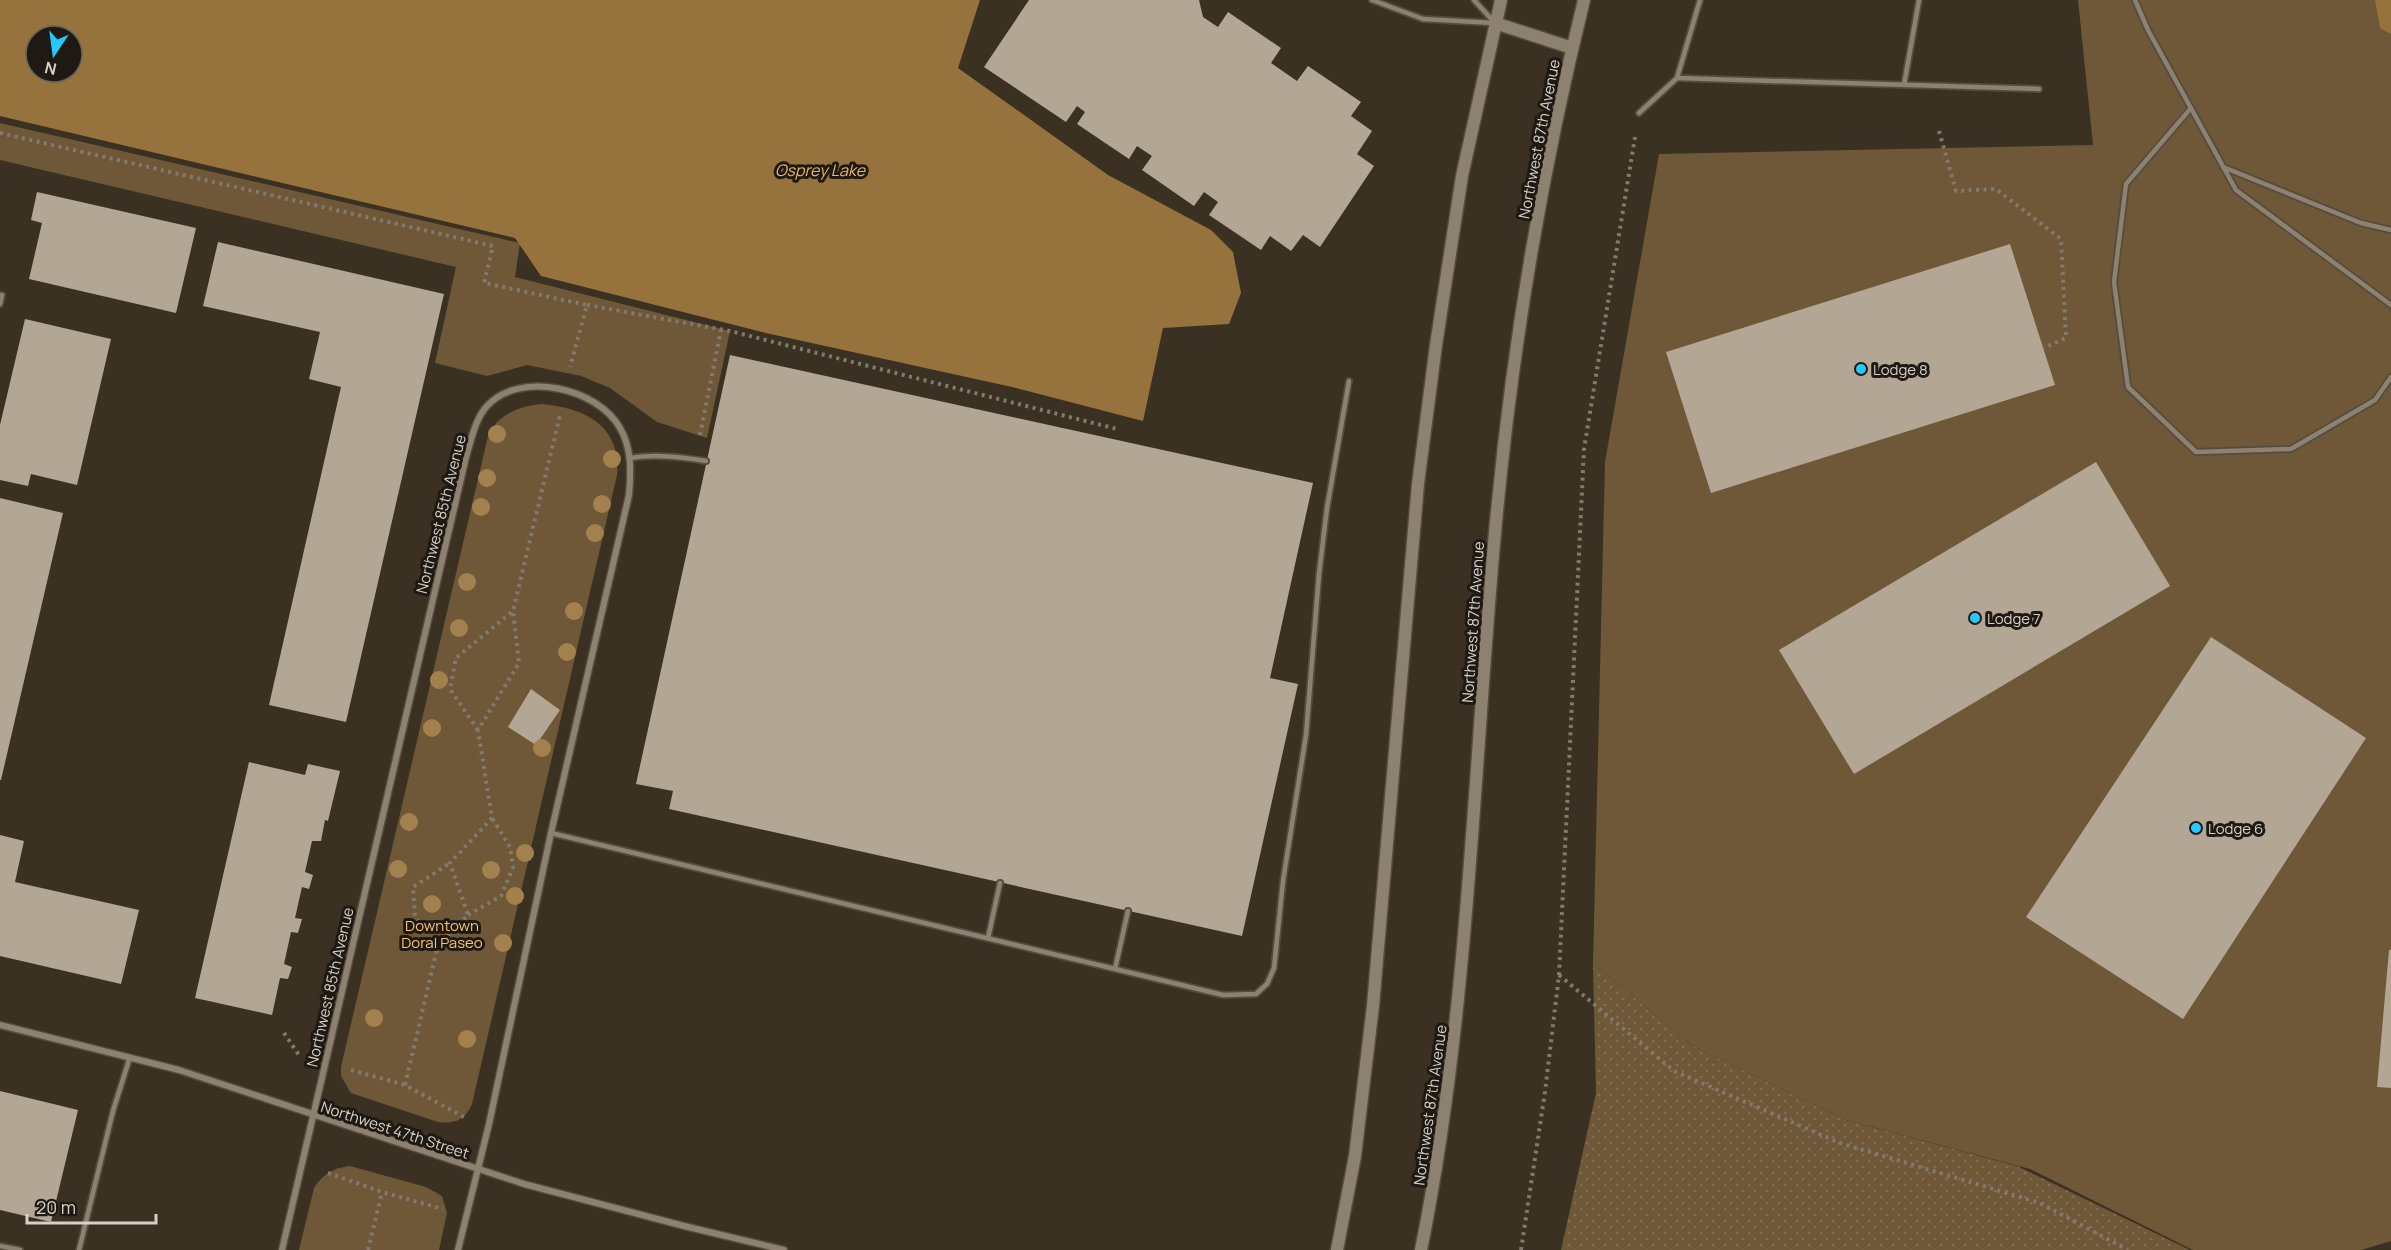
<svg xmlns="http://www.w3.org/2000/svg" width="2391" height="1250" font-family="Manrope,sans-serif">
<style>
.grass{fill:url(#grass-dots)}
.park{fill:#6e5837}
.water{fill:#96733c;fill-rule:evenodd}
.building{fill:#b3a695}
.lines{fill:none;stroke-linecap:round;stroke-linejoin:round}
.lane-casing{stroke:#554c3f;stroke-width:8}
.street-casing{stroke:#554c3f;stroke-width:9}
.secondary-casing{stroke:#554c3f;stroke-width:15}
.path{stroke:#837a6e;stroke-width:4;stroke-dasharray:3 4.5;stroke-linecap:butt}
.lane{stroke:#8d8170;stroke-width:4.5}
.street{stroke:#8d8170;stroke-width:6}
.secondary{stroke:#8d8170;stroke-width:12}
.tree{fill:#a2814e}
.poi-dot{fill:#24c9fe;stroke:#1e1a13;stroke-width:2}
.labels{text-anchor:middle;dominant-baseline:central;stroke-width:6;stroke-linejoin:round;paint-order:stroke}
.street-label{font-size:15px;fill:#d7d0c7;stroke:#1e1a13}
.poi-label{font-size:15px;fill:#d7d0c7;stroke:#1e1a13;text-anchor:start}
.park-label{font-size:15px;fill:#f7c272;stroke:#1e1a13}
.water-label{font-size:16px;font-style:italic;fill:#eab666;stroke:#1e1a13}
</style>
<defs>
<pattern id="grass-dots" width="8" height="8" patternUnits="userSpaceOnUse" patternTransform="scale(1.5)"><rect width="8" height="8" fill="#6e5837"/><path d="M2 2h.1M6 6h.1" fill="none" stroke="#826f52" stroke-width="1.8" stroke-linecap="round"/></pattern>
</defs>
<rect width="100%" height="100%" fill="#3b3122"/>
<polygon class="grass" points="1593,963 1691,1045 1846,1120 2017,1166 2190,1250 1561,1250 1596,1093"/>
<g class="park">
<polygon points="2078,0 2391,0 2391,1241 2361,1250 2193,1250 2030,1169 1846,1120 1691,1045 1593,963 1605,462 1659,154 2093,145"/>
<polygon points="0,123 520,243 515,277 730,331 707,438 657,422 610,388 581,376 527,365 487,376 435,363 456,267 0,160"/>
<path d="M541,404C585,408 621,425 617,475L472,1104C465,1120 455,1124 438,1122L351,1093L341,1076V1067L488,436C497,415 519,406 541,404Z"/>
<path d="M350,1166L426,1187L442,1196L447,1213L439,1250H299L314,1188C323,1174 333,1168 350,1166Z"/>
</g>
<g class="water">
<path d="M0,0H980L958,68L1108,175L1211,230L1233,252L1241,293L1229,324L1163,328L1143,421L1012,387L766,333L541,276L515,238L0,116ZM36,36H72V72H36Z"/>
<polygon points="2375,0 2391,0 2391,34 2380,28"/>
</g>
<g class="building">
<polygon points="1029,0 1199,0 1203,17 1218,27 1228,12 1281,48 1271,63 1297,81 1308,66 1361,102 1351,116 1372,131 1357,154 1374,166 1320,247 1303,235 1291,251 1270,236 1261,250 1209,215 1218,202 1204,192 1194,206 1142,170 1152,156 1137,146 1129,159 1077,124 1085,112 1077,106 1066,122 984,67"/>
<polygon points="37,192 196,228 176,313 29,279 42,223 31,220"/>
<polygon points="218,242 444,294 346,722 269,705 341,387 309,379 320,332 203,306"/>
<polygon points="2010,244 2055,385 1711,493 1666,352"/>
<polygon points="25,319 111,339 77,485 31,474 28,486 0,480 0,425"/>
<polygon points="730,355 1313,483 1270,678 1298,684 1242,936 669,809 673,791 636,784"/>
<polygon points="2096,462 2170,586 1854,774 1779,650"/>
<polygon points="0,498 63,513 1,780 0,780"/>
<polygon points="2211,637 2366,738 2183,1019 2026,917"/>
<polygon points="531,689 560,710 536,745 508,727"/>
<polygon points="249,762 305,775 308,764 340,771 328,821 325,820 321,841 312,841 305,872 313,875 309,889 302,887 295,918 302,919 298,933 291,932 284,964 292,967 288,979 280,978 272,1015 195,998"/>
<polygon points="0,835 24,841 15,882 139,910 121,984 0,956"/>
<polygon points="2389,950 2391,950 2391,1088 2377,1087"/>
<polygon points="0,1091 78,1110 51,1222 0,1210"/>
</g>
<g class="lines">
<defs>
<g id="lane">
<polyline points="1372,0 1423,19 1494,23"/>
<polyline points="1474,0 1495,23"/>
<polyline points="1700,0 1677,78 2039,89"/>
<polyline points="2135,0 2148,30 2236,190 2391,305"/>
<polyline points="1904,85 1919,0"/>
<polyline points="2191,108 2126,184 2114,282 2128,387 2196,452 2291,449 2375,400 2391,377"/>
<polyline points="1639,113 1677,78"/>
<polyline points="2223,167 2361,223 2391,230"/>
<polyline points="0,295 2,295 0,304"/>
<path d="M629,458C656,454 680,457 706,461"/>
<polyline points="551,833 1223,995 1256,994 1267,984 1274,968 1283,881 1306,735 1319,574 1327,508 1349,381"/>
<polyline points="988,938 1000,883"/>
<polyline points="1115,969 1128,911"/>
<polyline points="0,1246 20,1250"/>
<polyline points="79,1250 113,1111 130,1057"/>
</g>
<g id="street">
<polyline points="0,1025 179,1070 524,1184 684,1226 784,1250"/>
<path d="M282,1250L466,457C471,441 475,419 487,406C520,370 598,388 620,428C632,448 631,473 629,495L551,833L489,1124L458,1250"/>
</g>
<g id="secondary">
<polyline points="1495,23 1572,48"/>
<polyline points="1337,1250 1355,1156 1373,1006 1418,484 1436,345 1462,176 1501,0"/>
<path d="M1421,1250C1468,1017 1473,780 1494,544C1510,361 1540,178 1584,0"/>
</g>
</defs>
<use href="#lane" class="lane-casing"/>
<use href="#street" class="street-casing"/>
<use href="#secondary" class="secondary-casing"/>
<g class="path">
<polyline points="1939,131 1956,191 1996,189 2061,239 2066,338 2043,348"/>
<polyline points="0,133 493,246 484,283 587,305 570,367"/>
<polyline points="587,305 730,331 1117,429"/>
<polyline points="700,435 721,330"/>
<polyline points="478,730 450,689 456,658 513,611"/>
<polyline points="468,915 501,896 513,867 510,847 492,818"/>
<polyline points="438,945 415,918 413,887 450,863"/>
<polyline points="1559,975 1674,1071 1840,1143 2040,1203 2128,1250"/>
<polyline points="284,1033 299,1055"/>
<polyline points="351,1070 405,1085 464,1117"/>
<polyline points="405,1085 438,945 468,915 450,863 492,818 478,730 519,663 513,611 560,415"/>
<polyline points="328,1173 382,1192 443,1209"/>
<polyline points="368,1250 382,1192"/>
<polyline points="1521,1250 1545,1092 1559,975 1584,449 1635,137"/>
</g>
<use href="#lane" class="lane"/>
<use href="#street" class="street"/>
<use href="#secondary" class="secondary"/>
</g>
<g class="tree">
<circle cx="497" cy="434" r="9"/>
<circle cx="612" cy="459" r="9"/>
<circle cx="487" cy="478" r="9"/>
<circle cx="602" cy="504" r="9"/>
<circle cx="481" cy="507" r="9"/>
<circle cx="595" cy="533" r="9"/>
<circle cx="467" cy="582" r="9"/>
<circle cx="574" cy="611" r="9"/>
<circle cx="459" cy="628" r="9"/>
<circle cx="567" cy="652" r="9"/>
<circle cx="439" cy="680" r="9"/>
<circle cx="432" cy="728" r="9"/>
<circle cx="542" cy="748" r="9"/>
<circle cx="409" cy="822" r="9"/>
<circle cx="525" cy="853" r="9"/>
<circle cx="398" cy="869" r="9"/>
<circle cx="491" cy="870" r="9"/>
<circle cx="515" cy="896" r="9"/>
<circle cx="432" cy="904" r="9"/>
<circle cx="503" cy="943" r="9"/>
<circle cx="374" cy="1018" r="9"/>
<circle cx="467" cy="1039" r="9"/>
</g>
<g class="poi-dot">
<circle cx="1861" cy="369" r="6"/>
<circle cx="1975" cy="618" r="6"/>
<circle cx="2196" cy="828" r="6"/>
</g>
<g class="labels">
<g class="street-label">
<text transform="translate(1539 139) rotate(-79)">Northwest 87th Avenue</text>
<text transform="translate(441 514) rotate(-76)">Northwest 85th Avenue</text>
<text transform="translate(1473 622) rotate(-86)">Northwest 87th Avenue</text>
<text transform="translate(330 987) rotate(-77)">Northwest 85th Avenue</text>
<text transform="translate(1430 1105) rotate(-82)">Northwest 87th Avenue</text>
<text transform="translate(395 1130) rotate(18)">Northwest 47th Street</text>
</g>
<g class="poi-label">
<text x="1873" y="369">Lodge 8</text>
<text x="1987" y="618">Lodge 7</text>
<text x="2208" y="828">Lodge 6</text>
</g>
<g class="park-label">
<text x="442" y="925">Downtown<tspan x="442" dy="17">Doral Paseo</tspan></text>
</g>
<g class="water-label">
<text x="820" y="170">Osprey Lake</text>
</g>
</g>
<g transform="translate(54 54) rotate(193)"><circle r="28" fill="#1e1a13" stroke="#68635b" stroke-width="1.5"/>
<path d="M0-4.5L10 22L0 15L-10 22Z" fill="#24c9fe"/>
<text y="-9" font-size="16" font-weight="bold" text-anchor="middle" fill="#d7d0c7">N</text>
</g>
<path d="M27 1214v9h129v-9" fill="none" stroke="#d7d0c7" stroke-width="3"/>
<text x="36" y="1214" font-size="18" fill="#d7d0c7" stroke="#1e1a13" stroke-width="4.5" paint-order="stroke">20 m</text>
</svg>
